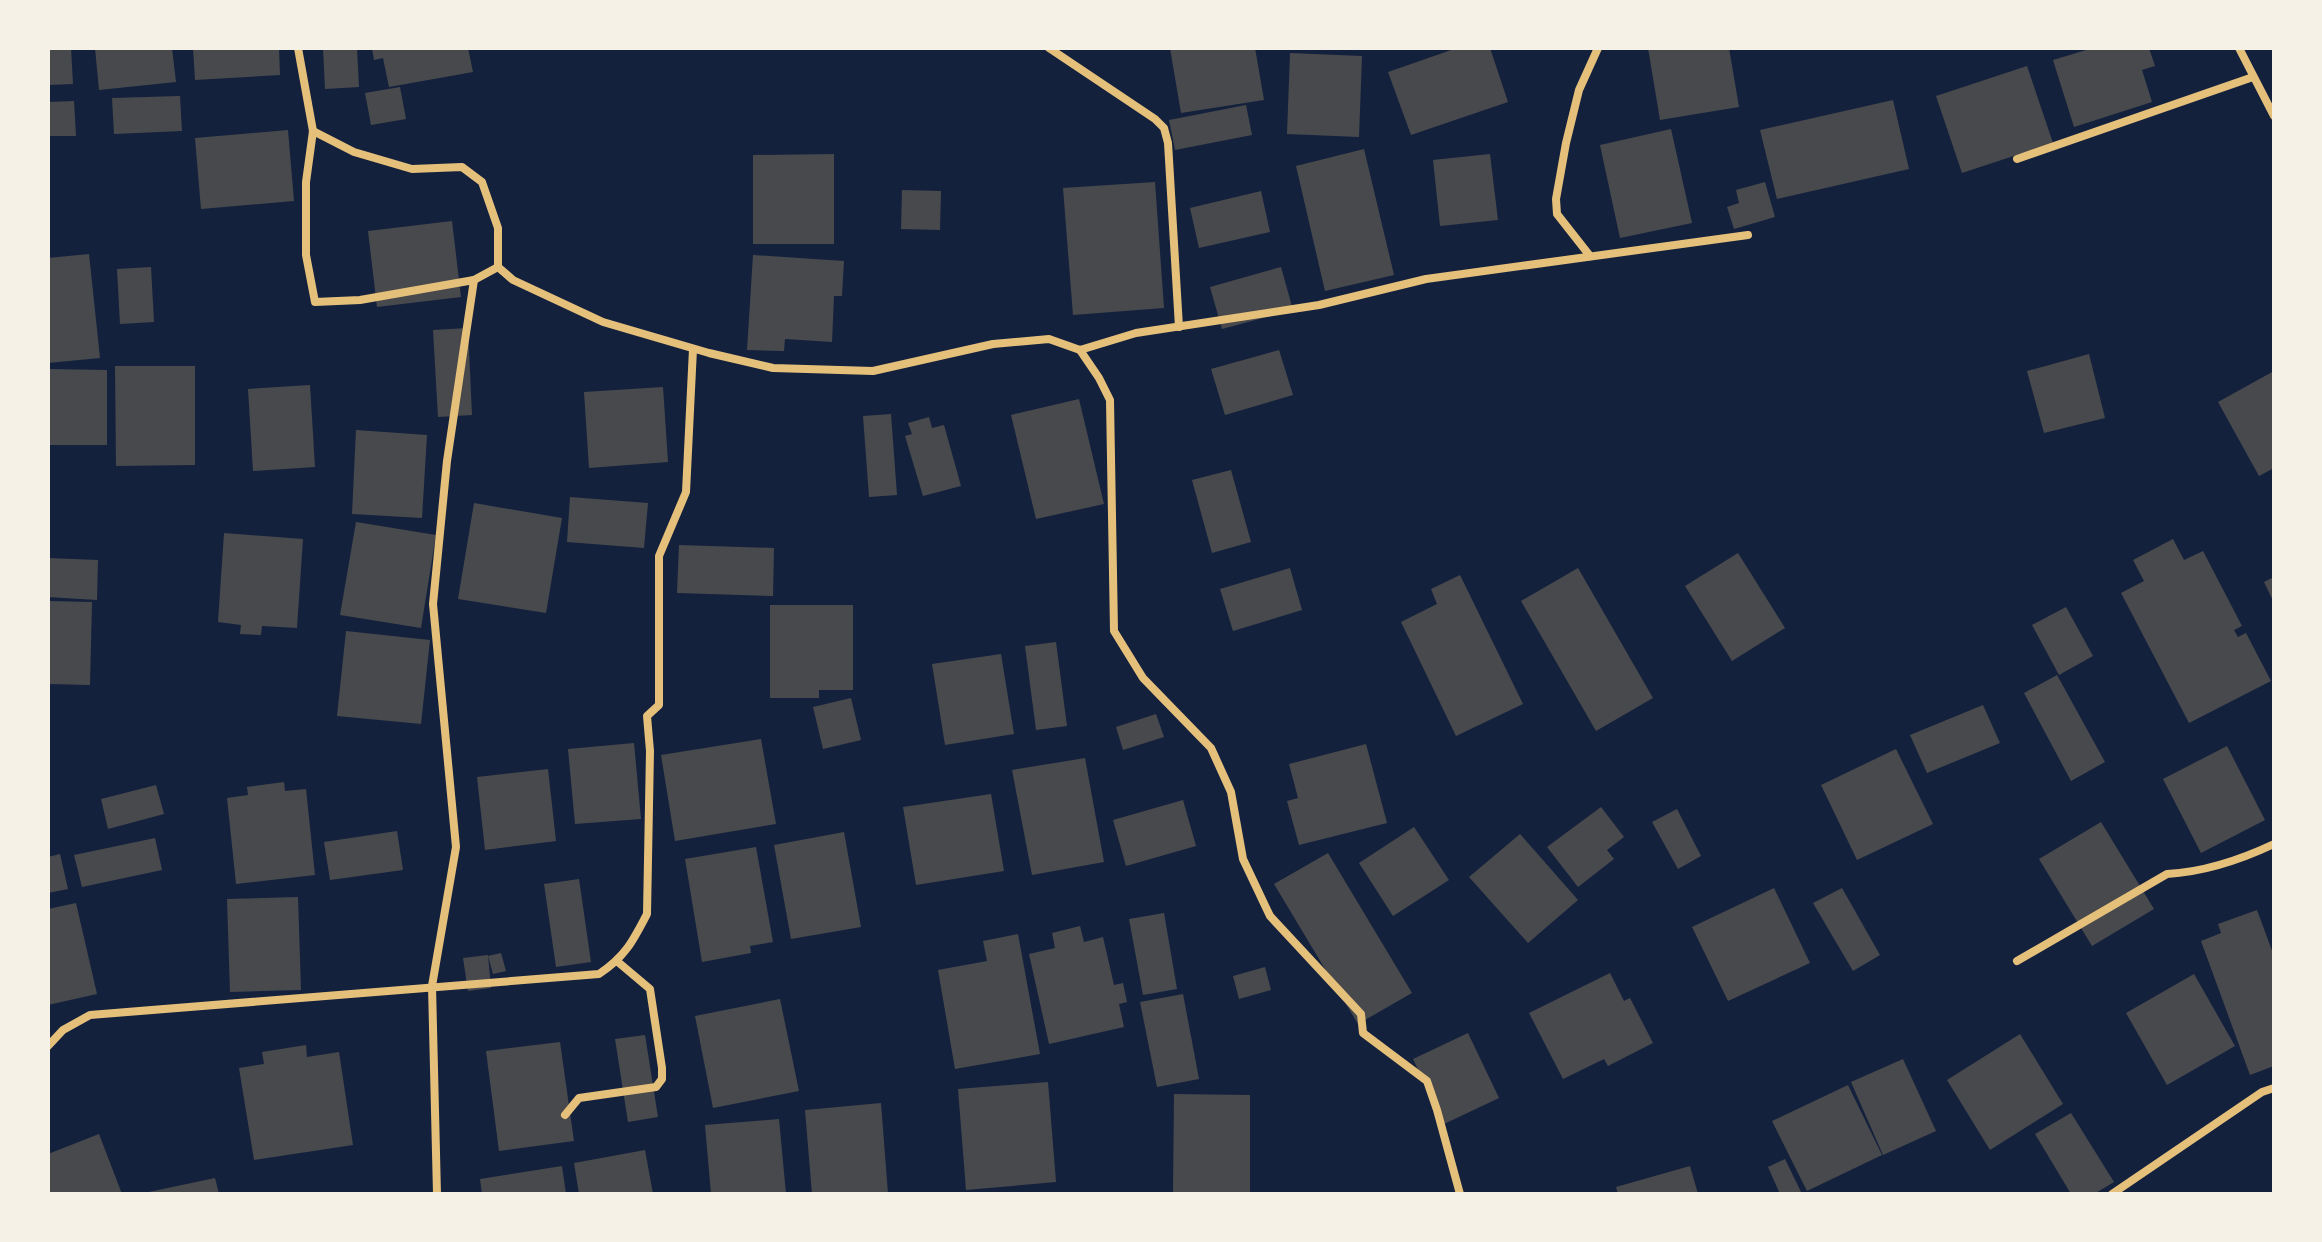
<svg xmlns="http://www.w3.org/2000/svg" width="2322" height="1242" font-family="'Titillium Web',sans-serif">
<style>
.building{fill:#48494c}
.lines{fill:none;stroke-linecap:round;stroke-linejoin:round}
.minor{stroke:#e5c07b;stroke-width:8}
</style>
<rect width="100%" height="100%" fill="#14213d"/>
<g class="building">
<polygon points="48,48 71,48 73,84 48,85"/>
<polygon points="95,48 172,48 176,82 99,90"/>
<polygon points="193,48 279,48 280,75 195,80"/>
<polygon points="323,48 357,48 359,87 325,89"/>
<polygon points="372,48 468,48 473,72 389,87 383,58 374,60"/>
<polygon points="1170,48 1255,48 1264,100 1181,113"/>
<polygon points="1457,48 1490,48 1508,102 1411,135 1388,72"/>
<polygon points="1648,48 1729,48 1739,107 1660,120"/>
<polygon points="2093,48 2149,48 2155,66 2142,70 2152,102 2074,127 2053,60"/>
<polygon points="1290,53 1362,56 1359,137 1287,134"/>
<polygon points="2027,66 2053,143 1962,173 1936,96"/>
<polygon points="400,87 406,119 371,125 365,93"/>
<polygon points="180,96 182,131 114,134 112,98"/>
<polygon points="1893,100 1909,169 1777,199 1760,130"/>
<polygon points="74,101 76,136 48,136 48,102"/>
<polygon points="1246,105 1252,135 1175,150 1169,120"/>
<polygon points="1671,129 1692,223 1620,238 1600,145"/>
<polygon points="288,130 294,201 201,209 195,138"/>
<polygon points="1364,149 1394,275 1325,291 1296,166"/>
<polygon points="834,154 834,244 753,244 753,155"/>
<polygon points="1490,154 1498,220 1440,226 1433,160"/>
<polygon points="1155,182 1164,308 1073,315 1063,188"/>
<polygon points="1765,182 1775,217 1734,229 1727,207 1739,203 1736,190"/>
<polygon points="902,190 941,191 940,230 901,229"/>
<polygon points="1261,191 1270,232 1199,248 1190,208"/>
<polygon points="452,221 461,297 377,307 368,231"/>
<polygon points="89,254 100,358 48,363 48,258"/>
<polygon points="753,255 844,261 842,296 834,296 832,342 785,339 784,351 747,350"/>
<polygon points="151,267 154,322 120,324 117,269"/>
<polygon points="1281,267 1293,310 1222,329 1210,287"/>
<polygon points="468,328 472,415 438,417 433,330"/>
<polygon points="1279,350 1293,395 1225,415 1211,369"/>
<polygon points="2089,354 2105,418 2044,433 2027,371"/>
<polygon points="115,366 195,366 195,465 116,466"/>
<polygon points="48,369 107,370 107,445 48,445"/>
<polygon points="2274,371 2274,468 2259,476 2218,402"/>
<polygon points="310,385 315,467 253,471 248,389"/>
<polygon points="663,387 668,462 589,468 584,392"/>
<polygon points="1079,399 1104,504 1036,519 1011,415"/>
<polygon points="891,414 897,495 869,497 863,416"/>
<polygon points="929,417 932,428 944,425 961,486 923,496 905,436 912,434 908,423"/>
<polygon points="356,430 427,435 422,518 352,514"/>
<polygon points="1231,470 1251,542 1212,553 1192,480"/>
<polygon points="570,497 648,503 644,548 567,542"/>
<polygon points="474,503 562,518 546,613 458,599"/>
<polygon points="356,522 436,535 421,628 340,615"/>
<polygon points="224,533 303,539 297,628 262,626 261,635 240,634 241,625 218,622"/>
<polygon points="2173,539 2184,560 2203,551 2242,626 2234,630 2238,637 2246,633 2271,681 2189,723 2121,593 2144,581 2133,560"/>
<polygon points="679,545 774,548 773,596 677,593"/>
<polygon points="1738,553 1785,628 1732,661 1685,586"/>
<polygon points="48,558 98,560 97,600 48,597"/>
<polygon points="1290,568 1302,610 1233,631 1220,589"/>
<polygon points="1578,568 1653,698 1596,731 1521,601"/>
<polygon points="1460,575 1523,704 1456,736 1401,622 1437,604 1431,589"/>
<polygon points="2274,577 2274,603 2264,582"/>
<polygon points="48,601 92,602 90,685 48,684"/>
<polygon points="770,605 853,605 853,690 819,690 819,698 770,698"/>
<polygon points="2066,607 2093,656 2059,675 2032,625"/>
<polygon points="346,631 430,640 421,724 337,716"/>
<polygon points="1056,642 1067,726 1036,730 1025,646"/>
<polygon points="1001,654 1014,734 945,745 932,664"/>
<polygon points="2057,675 2105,762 2071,781 2024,693"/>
<polygon points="851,698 861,740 823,749 813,707"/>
<polygon points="1983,705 2000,743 1927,773 1910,735"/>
<polygon points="1156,714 1164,737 1123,750 1116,727"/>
<polygon points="761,739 776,824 675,841 661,755"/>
<polygon points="634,743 641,819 575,824 568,749"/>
<polygon points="1366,744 1387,823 1299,845 1287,801 1298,798 1289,764"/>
<polygon points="2227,746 2265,820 2201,853 2163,779"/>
<polygon points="1896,749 1933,824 1857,860 1821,785"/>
<polygon points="1085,758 1104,862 1032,875 1012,770"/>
<polygon points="548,769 556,841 485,850 477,777"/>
<polygon points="284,782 285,791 306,789 315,875 236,884 227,798 248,795 247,787"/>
<polygon points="156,785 164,814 108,829 101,799"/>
<polygon points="991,794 1004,871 916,885 903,807"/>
<polygon points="1183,800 1196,846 1126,866 1113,820"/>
<polygon points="1601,807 1624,837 1607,850 1614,859 1578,887 1547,847"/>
<polygon points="1677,809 1701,856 1678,869 1652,822"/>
<polygon points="2101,822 2154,909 2092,946 2039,859"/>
<polygon points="1414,827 1449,880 1393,916 1359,863"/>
<polygon points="397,831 403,870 330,880 324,842"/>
<polygon points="844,832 861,927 791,939 774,845"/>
<polygon points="1520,834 1578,900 1528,943 1469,877"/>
<polygon points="155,838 162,870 82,887 74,855"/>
<polygon points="756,847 773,942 750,946 751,953 702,962 685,859"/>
<polygon points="1328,853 1412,993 1358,1024 1274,884"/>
<polygon points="60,854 68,889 48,893 48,857"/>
<polygon points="579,879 591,962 556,967 544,884"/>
<polygon points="1774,888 1810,963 1728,1001 1692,927"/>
<polygon points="1842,888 1880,955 1853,971 1813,903"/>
<polygon points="298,897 301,990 230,992 227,899"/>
<polygon points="76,903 97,994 48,1005 48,909"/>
<polygon points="2257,910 2274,956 2274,1066 2250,1075 2201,941 2221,933 2218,924"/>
<polygon points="1164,913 1177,989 1143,995 1129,919"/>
<polygon points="1080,926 1084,942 1103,937 1114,985 1123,983 1127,1002 1119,1004 1124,1027 1049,1044 1029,954 1055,948 1052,933"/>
<polygon points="1018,934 1040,1054 955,1069 938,970 987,961 983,941"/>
<polygon points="501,953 506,971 493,974 488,956"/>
<polygon points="488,955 491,988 468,991 463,958"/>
<polygon points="1265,967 1271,990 1239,999 1233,976"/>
<polygon points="1610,973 1624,1001 1630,998 1653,1043 1608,1066 1604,1059 1563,1079 1529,1013"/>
<polygon points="2194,974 2235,1046 2167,1085 2126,1013"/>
<polygon points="1183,994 1199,1079 1157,1087 1140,1002"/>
<polygon points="780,999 799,1091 713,1108 695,1016"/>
<polygon points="1468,1033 1499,1098 1444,1124 1413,1059"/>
<polygon points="2020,1034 2063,1104 1990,1150 1947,1080"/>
<polygon points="645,1035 658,1117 628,1122 615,1039"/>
<polygon points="560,1042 574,1141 499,1151 486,1051"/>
<polygon points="306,1045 307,1057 339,1052 353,1145 254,1160 239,1068 264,1064 262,1052"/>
<polygon points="1903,1059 1936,1131 1883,1155 1851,1082"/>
<polygon points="1048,1082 1056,1182 966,1190 958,1089"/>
<polygon points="1848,1085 1882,1155 1807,1191 1772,1121"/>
<polygon points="1174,1094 1250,1095 1250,1193 1173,1193"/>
<polygon points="881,1103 888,1194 812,1194 805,1110"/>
<polygon points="2071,1113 2114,1182 2094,1194 2071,1194 2035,1134"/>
<polygon points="779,1119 786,1194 711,1194 705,1125"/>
<polygon points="99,1134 122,1194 48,1194 48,1154"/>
<polygon points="645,1150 653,1194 579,1194 574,1163"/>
<polygon points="1785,1159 1802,1194 1780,1194 1768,1167"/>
<polygon points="562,1166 566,1194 482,1194 480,1179"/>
<polygon points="1690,1166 1698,1194 1618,1194 1616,1187"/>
<polygon points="215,1178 219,1194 144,1194 144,1193"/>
</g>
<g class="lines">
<g class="minor">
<polyline points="298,48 313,131 306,182 306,255 315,302 360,300 474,280 498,267"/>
<polyline points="1049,48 1155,119 1164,128 1168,143 1179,327"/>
<polyline points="2239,48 2274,116"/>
<polyline points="313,131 354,152 412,169 462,167 482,182 498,228 498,267 513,280 603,322 709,353 773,368 873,371 993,344 1049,339 1080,350 1136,333 1319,305 1426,279 1748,235"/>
<polyline points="2017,159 2253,77"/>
<polyline points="1590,256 1557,214 1556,199 1566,143 1579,90 1598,48"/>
<polyline points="1080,350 1099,378 1110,400 1114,631 1143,678 1211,748 1231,792 1243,859 1270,916 1361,1014 1363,1033 1427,1081 1437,1110 1460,1194"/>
<path d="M2017,961L2167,874C2204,872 2240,860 2274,844"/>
<path d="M48,1046L63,1030L90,1015L599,974C625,957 633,941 647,914L650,751L647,716L659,705V556L686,492L693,349"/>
<polyline points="565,1115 579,1098 656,1087 662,1079 662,1068 650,989 618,962"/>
<polyline points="437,1194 432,986 456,847 433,604 447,461 474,280"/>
<polyline points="2112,1194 2262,1092 2274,1088"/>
</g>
</g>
<rect width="2322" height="1242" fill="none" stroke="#f6f1e7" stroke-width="100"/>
</svg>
